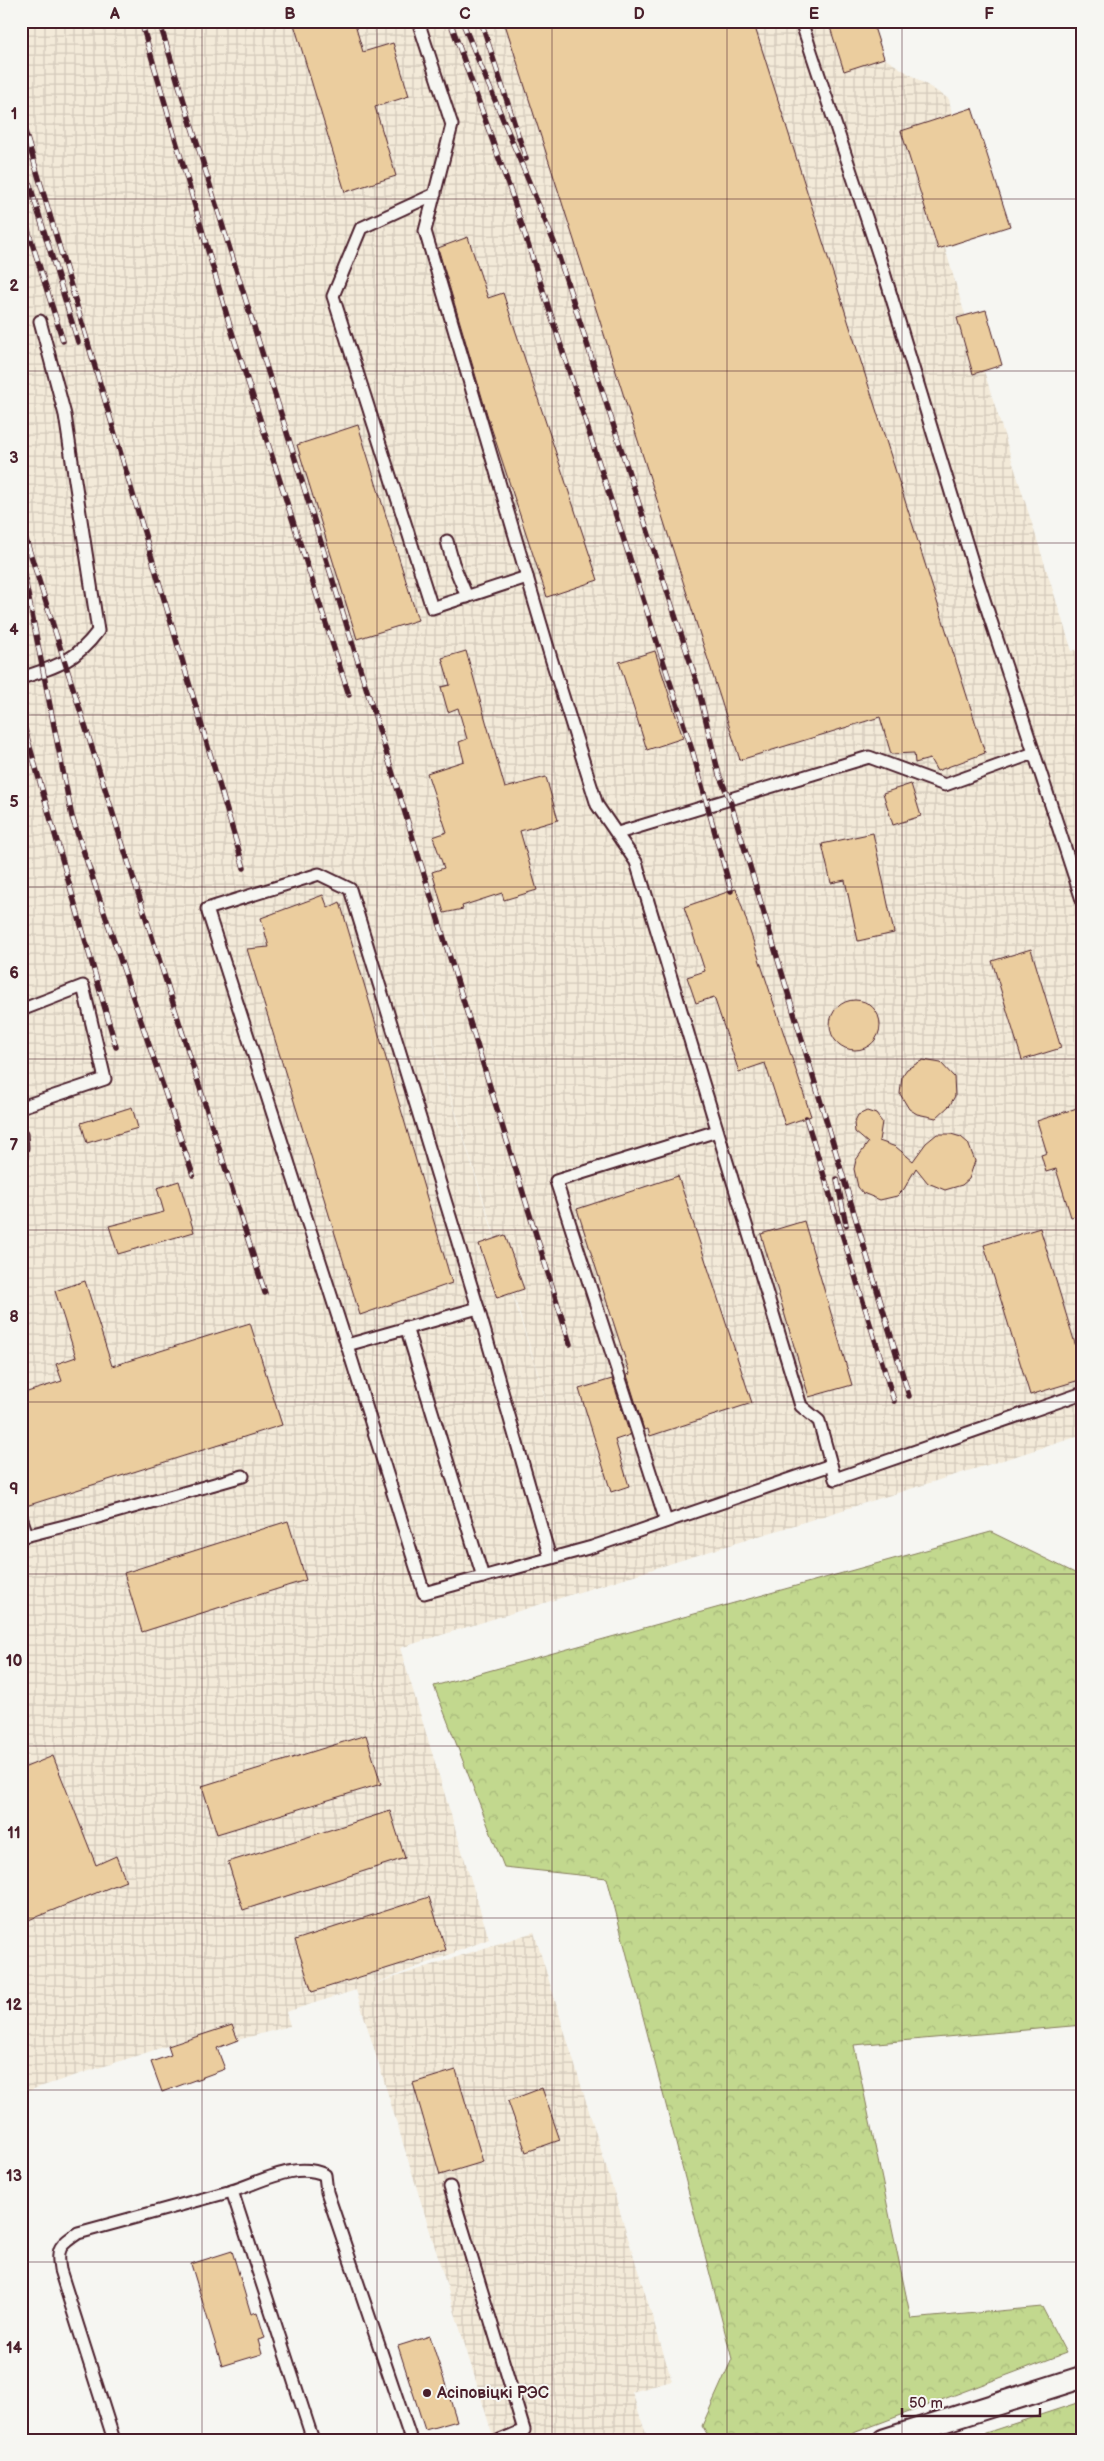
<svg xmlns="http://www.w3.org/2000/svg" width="1104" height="2461" font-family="'Balsamiq Sans',sans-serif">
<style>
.industrial{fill:url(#industrial-grid);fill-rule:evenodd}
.forest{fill:url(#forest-crowns);stroke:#867c5c}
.building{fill:#ebcd9e;stroke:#4a1f2b}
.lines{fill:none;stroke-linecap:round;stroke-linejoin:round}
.lane-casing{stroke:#4a1f2b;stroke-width:15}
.street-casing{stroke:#4a1f2b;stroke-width:25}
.lane{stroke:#f6f6f2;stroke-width:11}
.street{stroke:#f6f6f2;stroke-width:21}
.rail-casing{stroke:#4a1f2b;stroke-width:5.5}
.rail{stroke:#f6f6f2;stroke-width:4;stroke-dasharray:11;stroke-linecap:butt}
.grid{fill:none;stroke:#4a1f2b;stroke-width:1;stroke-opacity:0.55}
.poi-dot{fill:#4a1f2b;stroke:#f6f6f2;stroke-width:2}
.labels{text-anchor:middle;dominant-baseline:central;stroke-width:4;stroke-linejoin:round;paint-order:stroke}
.poi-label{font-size:16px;font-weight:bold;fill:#4a1f2b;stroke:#f6f6f2;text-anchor:start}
.neatline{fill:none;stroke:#4a1f2b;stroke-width:2}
.grid-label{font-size:16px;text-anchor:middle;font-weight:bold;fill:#4a1f2b}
</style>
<defs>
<pattern id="industrial-grid" width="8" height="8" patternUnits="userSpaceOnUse" patternTransform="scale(1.25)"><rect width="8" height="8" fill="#f3ead9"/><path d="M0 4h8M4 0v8" fill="none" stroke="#d2c8ba"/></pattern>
<pattern id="forest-crowns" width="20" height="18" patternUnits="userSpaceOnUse" patternTransform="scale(1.25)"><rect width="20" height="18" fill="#c2d88e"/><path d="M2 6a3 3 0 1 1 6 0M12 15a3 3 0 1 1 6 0" fill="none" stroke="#a8b97b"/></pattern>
</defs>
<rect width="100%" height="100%" fill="#f6f6f2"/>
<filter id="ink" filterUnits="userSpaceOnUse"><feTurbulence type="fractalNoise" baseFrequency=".02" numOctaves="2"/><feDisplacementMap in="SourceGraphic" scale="10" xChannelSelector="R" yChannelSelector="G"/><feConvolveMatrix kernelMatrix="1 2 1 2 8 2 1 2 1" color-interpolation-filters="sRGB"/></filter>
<g filter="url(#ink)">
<path class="industrial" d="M21,21H872L884,58L949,99L952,114L972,108L1010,226L945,248L965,315L986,310L1002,365L984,371L1072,651L1083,648V1435L400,1648L489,1939L371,1985L534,1932L672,2381L632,2392L648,2440H494L356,1990L286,2012L290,2026L238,2040L232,2025L21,2093ZM420,999L513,1293L563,1455L420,1000Z"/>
<g class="forest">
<polygon points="991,1532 1083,1577 1083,2025 854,2045 911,2319 1042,2307 1066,2353 835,2440 710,2440 702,2426 732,2359 607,1878 504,1867 434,1686"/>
<polygon points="1083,2401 1083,2440 964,2440"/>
</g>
<g class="building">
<polygon points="293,21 354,21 363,52 393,43 409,96 375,107 396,176 345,192"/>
<polygon points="504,21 753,21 985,753 937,771 930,759 915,763 914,753 891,754 880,717 740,760"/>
<polygon points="828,21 872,21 884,58 844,71"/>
<polygon points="972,108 1010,226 938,249 901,131"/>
<polygon points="468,237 488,298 503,293 598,580 547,597 489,421 438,248"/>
<polygon points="986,310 1002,365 973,374 957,318"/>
<polygon points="358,425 418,620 357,639 297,445"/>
<polygon points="466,651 505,788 546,777 558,820 520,831 537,890 504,900 502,893 462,906 463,909 444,913 432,872 444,868 433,837 447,832 427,773 464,761 459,742 467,739 458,708 448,712 441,687 450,685 442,658"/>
<polygon points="655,651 683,738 647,750 619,662"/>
<polygon points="911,784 921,816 893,825 883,793"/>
<polygon points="873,833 894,933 858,941 845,880 831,883 822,844"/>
<polygon points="736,889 811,1116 785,1125 765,1063 739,1072 714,997 696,1003 687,977 705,971 684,907"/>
<polygon points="323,895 328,908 340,902 452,1283 360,1315 247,949 269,947 261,918"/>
<polygon points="1031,949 1061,1048 1022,1060 992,961"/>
<circle cx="855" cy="1025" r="25"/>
<polygon points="923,1060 941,1063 954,1077 955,1096 950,1105 936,1118 917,1114 909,1109 900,1094 902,1076 907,1069"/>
<polygon points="132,1107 138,1128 87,1143 81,1123"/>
<polygon points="1080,1107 1083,1117 1083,1214 1071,1217 1056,1169 1046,1172 1041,1155 1047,1153 1037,1121"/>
<polygon points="867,1111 876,1114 882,1122 879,1141 896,1147 913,1161 926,1143 937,1134 951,1134 961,1137 968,1143 975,1161 969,1179 962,1185 945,1190 928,1183 916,1168 904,1189 897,1196 880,1200 863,1193 858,1187 854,1169 856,1160 868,1143 855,1132 854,1123 858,1115"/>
<polygon points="678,1176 752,1403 650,1436 648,1429 644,1430 627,1375 630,1374 577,1209"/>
<polygon points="179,1181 194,1232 118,1254 109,1226 164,1212 157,1188"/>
<polygon points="804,1221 852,1385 809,1397 761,1234"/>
<polygon points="1040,1228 1083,1370 1083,1379 1030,1395 984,1245"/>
<polygon points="505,1235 524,1289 497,1298 479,1244"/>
<polygon points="85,1281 112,1366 250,1323 282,1425 26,1506 21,1490 21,1394 62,1381 56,1364 76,1357 55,1291"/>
<polygon points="612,1379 630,1435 615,1440 629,1486 611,1492 579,1389"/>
<polygon points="288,1521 306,1580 142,1632 124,1573"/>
<polygon points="366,1735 381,1784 217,1834 202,1786"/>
<polygon points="53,1756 96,1865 116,1856 126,1881 21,1923 21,1769"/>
<polygon points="390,1811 405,1858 243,1910 228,1862"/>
<polygon points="429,1897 446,1950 312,1992 295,1940"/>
<polygon points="232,2025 238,2040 217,2048 225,2069 162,2092 151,2062 171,2055 168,2046"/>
<polygon points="456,2070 483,2162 440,2175 413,2083"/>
<polygon points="542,2088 560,2140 526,2152 508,2101"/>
<polygon points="232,2251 251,2314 257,2312 265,2338 258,2340 262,2354 222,2366 191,2264"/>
<polygon points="430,2336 457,2421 425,2430 398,2346"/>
</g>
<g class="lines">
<defs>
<g id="lane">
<polyline points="418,21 452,125 425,231 551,658 597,805 636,862 801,1406 819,1421 835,1479 1083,1393"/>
<polyline points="801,21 879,256 977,578 1083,903"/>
<polyline points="880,21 881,21"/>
<polyline points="435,194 361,228 333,296 432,608 527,577"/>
<polyline points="447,541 453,563 467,597"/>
<path d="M21,678C56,667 76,661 98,631L65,415L40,321"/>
<polyline points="618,833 869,757 945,785 1034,753"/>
<polyline points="21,1010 83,986 105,1079 21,1107"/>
<polyline points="21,1134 22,1148"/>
<polyline points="21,1148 21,1162"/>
<polyline points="406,1327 483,1577"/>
<polyline points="347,1345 207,909 319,874 350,889 478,1308"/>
<polyline points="21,1517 27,1535"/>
<polyline points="666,1521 556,1181 717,1131"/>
<polyline points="21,1537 84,1521 243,1476"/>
<polyline points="550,1558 478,1308 347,1345 424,1593 592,1547 831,1465"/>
<polyline points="450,2187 524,2430 500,2440"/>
<path d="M114,2440L60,2270C56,2248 60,2245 78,2233L232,2191"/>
<path d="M313,2440L232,2191C261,2182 296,2161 325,2175L327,2192L411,2440"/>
</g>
<polyline id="street" points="884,2440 1083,2377"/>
</defs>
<use href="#lane" class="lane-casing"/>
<use href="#street" class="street-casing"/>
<use href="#lane" class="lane"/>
<use href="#street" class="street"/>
<defs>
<g id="rail">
<polyline points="141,21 230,326 349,695"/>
<polyline points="159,21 570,1344"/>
<polyline points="450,21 513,198 693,753 731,891"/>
<polyline points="462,21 554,242 697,683 719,775 730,800 909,1396"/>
<polyline points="481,21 526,159"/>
<polyline points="21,118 244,868"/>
<polyline points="21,156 78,342"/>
<polyline points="21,208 63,341"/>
<polyline points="21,524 265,1293"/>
<polyline points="21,559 72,817 193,1175"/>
<polyline points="21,716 116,1047"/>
<polyline points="806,1118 894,1401"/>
<polyline points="837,1179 846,1225"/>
</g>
</defs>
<use href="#rail" class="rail-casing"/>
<use href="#rail" class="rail"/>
</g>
</g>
<path class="grid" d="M202,21V2440M377,21V2440M552,21V2440M727,21V2440M902,21V2440M21,199H1083M21,371H1083M21,543H1083M21,715H1083M21,887H1083M21,1059H1083M21,1230H1083M21,1402H1083M21,1574H1083M21,1746H1083M21,1918H1083M21,2090H1083M21,2262H1083"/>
<circle class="poi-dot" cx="427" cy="2393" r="5"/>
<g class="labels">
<g class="poi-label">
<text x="437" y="2393">Асіповіцкі РЭС</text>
</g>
</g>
<rect width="1104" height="2461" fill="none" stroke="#f6f6f2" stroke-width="55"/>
<path d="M902 2408v8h138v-8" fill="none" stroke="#4a1f2b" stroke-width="2.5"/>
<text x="909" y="2408" font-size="15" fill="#4a1f2b" stroke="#f6f6f2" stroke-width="4" paint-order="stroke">50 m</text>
<rect x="28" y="28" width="1048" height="2406" class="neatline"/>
<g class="grid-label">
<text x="115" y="19">A</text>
<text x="290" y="19">B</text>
<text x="465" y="19">C</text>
<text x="639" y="19">D</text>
<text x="814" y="19">E</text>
<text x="989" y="19">F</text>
<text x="14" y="119">1</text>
<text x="14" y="291">2</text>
<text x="14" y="463">3</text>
<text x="14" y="635">4</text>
<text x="14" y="807">5</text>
<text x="14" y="978">6</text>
<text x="14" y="1150">7</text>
<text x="14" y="1322">8</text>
<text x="14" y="1494">9</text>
<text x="14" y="1666">10</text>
<text x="14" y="1838">11</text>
<text x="14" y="2010">12</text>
<text x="14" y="2181">13</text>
<text x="14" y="2353">14</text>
</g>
</svg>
